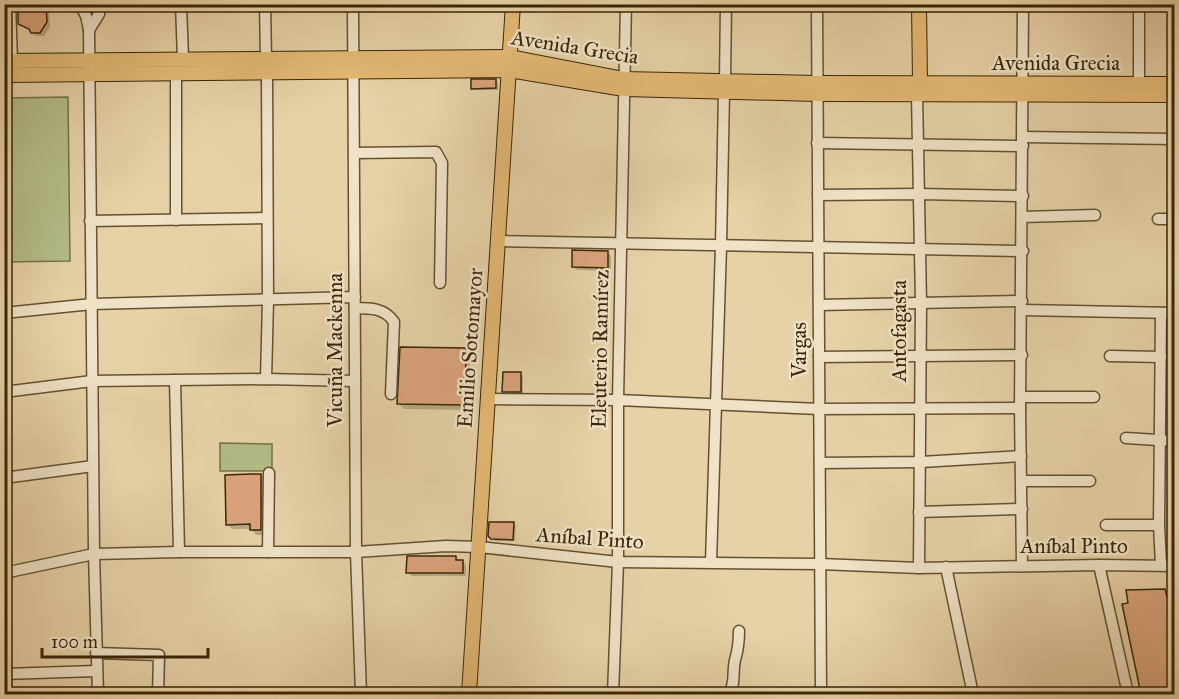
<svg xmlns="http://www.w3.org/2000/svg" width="1179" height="699" font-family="'IM FELL Great Primer',serif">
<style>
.green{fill:#b3bd89;stroke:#767249;stroke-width:1.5}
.shadow{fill:#0003}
.building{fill:#dba47c;stroke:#392609;stroke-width:1.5}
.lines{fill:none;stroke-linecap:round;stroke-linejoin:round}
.minor-casing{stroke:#645130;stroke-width:13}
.major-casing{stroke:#392609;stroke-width:16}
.minor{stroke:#efe2c6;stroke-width:10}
.major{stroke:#e4b974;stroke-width:14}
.labels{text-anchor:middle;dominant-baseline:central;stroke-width:5;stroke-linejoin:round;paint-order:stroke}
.street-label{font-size:21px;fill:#392609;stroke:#efe2c6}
</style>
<rect width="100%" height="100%" fill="#e7d2a7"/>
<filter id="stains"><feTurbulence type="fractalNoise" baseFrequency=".00333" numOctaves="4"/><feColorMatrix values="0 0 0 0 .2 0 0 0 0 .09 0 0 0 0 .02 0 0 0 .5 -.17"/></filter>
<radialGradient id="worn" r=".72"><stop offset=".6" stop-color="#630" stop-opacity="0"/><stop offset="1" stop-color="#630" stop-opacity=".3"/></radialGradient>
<g class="green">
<polygon points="68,97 70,261 5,262 5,98"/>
<polygon points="220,443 272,444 272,471 220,471"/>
</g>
<g class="shadow">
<polygon points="18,4 43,4 49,12 50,27 44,36 36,36 32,31 20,23"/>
<polygon points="496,81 498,83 498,90 474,90 472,88"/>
<polygon points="608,252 611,256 611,271 577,270 573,266"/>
<polygon points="465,350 470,355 469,410 404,409 399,404"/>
<polygon points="521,373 523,376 523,393 505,393 503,391"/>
<polygon points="261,475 266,480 265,535 256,535 251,529 232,529 227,524"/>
<polygon points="513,524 516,526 515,541 495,541 490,535"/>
<polygon points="455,557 466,565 466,576 412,576 408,573"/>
<polygon points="1165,591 1170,598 1174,597 1174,694 1142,694 1124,605"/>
</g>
<g class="building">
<polygon points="18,4 46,4 47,22 40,33 31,33 29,29 18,24"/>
<polygon points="471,79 496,79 496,88 471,89"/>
<polygon points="572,250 608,251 608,268 572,267"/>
<polygon points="400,347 466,348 465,405 397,404"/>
<polygon points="503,372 521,372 521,392 502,392"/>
<polygon points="250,474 261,474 261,530 250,530 250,524 226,525 225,475"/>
<polygon points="489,522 514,522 513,540 491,539 488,536"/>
<polygon points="407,556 456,556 456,560 463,560 463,573 406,573"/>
<polygon points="1165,589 1167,597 1174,595 1174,692 1161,694 1141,694 1122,604 1128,603 1126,590"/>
</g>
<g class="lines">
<defs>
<g id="minor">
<polyline points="10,4 12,61"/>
<polyline points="80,4 86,16 89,30 94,554 98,694"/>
<polyline points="181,4 183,59"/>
<polyline points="265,4 266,59"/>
<polyline points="353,4 356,552 361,694"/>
<polyline points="817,4 821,694"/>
<polyline points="1139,4 1139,84"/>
<polyline points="89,30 99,14 99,4"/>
<polyline points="725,81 726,4"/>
<polyline points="917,94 921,303 919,568"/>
<polyline points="1023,137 1174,139"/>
<polyline points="817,143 1023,146"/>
<polyline points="354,153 436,152 442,163 440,283"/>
<polyline points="818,195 919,194 1023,196"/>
<polyline points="1022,217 1095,215"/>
<polyline points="1158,219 1174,219"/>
<polyline points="176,220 176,73"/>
<polyline points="90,221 266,218"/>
<polyline points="498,241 1023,251"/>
<polyline points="819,305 1022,301"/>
<path d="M355,308C370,308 385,308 394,322L391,394"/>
<polyline points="1022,310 1174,313"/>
<polyline points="4,313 92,304 355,297"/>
<polyline points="1110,356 1161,357"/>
<polyline points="819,357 1022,355"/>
<polyline points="266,379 268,300 267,72"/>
<polyline points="175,380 179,552"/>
<polyline points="4,392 92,381 266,379 355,381"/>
<polyline points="1021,397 1094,397"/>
<polyline points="488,399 618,400 819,409 1020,408"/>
<polyline points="1126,438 1174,441"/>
<polyline points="820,463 921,462 1021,456"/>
<polyline points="4,478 93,466"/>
<polyline points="1022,481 1090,481"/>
<polyline points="919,512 1022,509"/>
<polyline points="1106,525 1159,525"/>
<polyline points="268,552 269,473"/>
<polyline points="711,562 721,246 724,92"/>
<polyline points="1099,565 1128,694"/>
<polyline points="1161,565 1159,525 1161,313"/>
<polyline points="1022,566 1020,408 1023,4"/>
<polyline points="946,567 973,694"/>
<polyline points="4,573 94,554 179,552 356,552 446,546 479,547 618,562 820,564 919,568 1099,565 1174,566"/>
<polyline points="96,653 159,655 158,694"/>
<polyline points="4,674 96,671"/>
<polyline points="613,694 618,562 618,400 626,4"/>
<path d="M729,694C736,682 732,673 735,660C738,650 739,642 739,631"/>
</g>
<g id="major">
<polyline points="919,4 920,83"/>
<polyline points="4,61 510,57 624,79 817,83 1174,84"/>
<polyline points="4,75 509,70 624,89 817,94 1174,95"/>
<polyline points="469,694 513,4"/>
</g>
</defs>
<use href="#minor" class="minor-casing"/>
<use href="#major" class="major-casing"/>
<use href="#minor" class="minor"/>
<use href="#major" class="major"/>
</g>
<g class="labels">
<g class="street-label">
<text transform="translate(575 47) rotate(9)">Avenida Grecia</text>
<text x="1056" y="63">Avenida Grecia</text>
<text transform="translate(899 331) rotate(-90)">Antofagasta</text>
<text transform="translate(470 348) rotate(-86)">Emilio Sotomayor</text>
<text transform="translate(600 349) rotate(-89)">Eleuterio Ramírez</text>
<text transform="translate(335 350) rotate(-90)">Vicuña Mackenna</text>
<text transform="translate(799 350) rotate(-90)">Vargas</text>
<text transform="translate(590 538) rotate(4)">Aníbal Pinto</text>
<text x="1074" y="546">Aníbal Pinto</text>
</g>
</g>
<rect width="1179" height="699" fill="none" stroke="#e7d2a7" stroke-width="24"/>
<rect x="6" y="6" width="1167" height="687" fill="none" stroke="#392609" stroke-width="3"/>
<rect x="12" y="12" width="1155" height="675" fill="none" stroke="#392609" stroke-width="1.5"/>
<path d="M42 648v9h166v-9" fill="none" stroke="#392609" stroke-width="3"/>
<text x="51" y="648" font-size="18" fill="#392609" stroke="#efe2c6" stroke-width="4.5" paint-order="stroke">100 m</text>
<rect width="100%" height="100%" filter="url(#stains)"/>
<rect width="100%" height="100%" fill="url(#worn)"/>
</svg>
